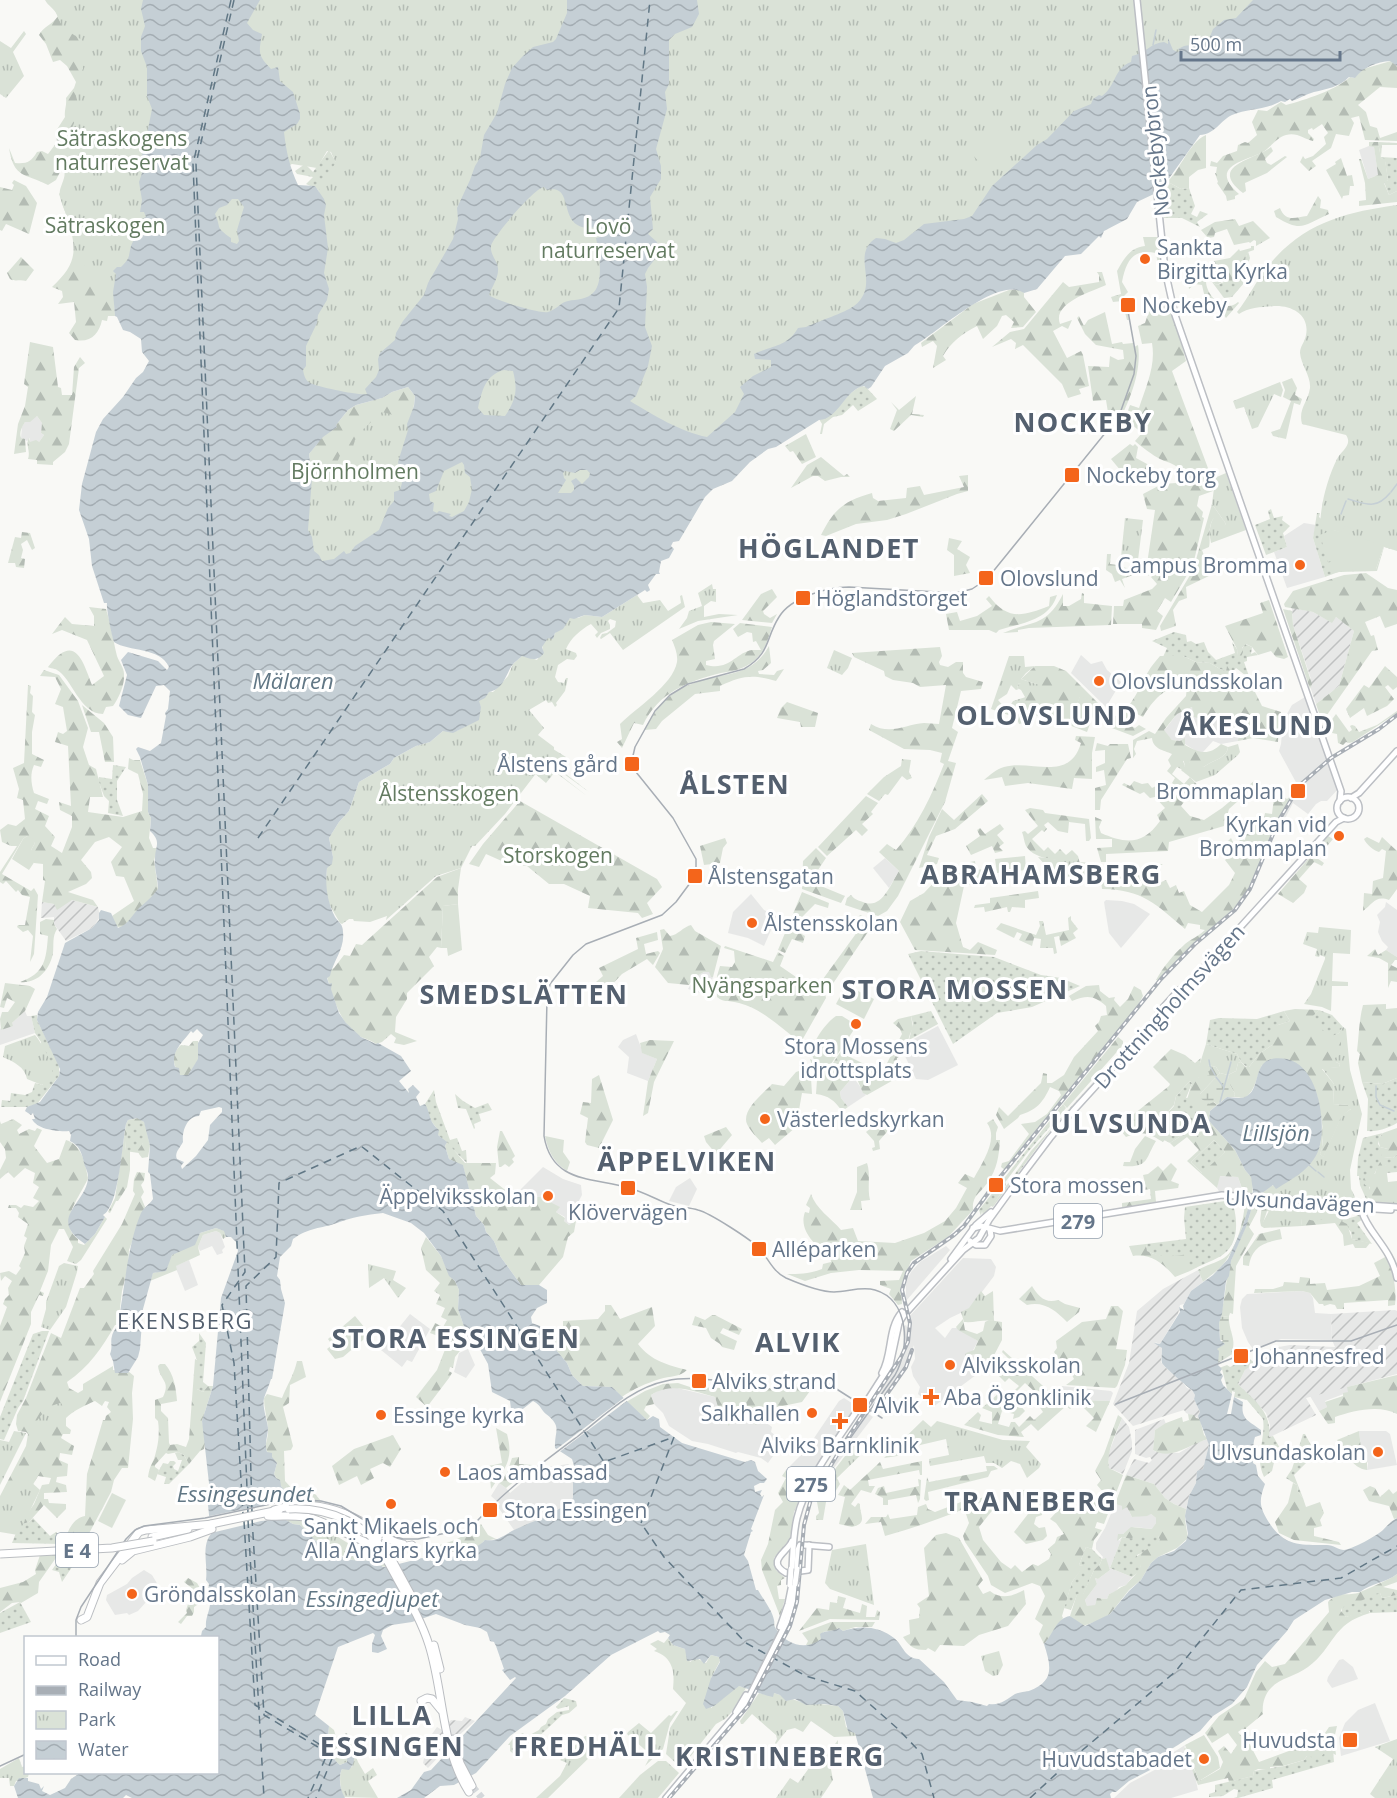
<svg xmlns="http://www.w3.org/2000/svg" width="1397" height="1798" font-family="'Open Sans',sans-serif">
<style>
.built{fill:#e7e8e7}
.industrial{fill:url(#industrial-furrows)}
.grass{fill:url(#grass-dots)}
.forest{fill:url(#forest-firs);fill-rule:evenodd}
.wetland{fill:url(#wetland-marsh)}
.park{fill:url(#park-tufts);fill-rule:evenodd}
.pitch{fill:#dae2d7}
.water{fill:url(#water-waves);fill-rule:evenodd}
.pier{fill:#f9f9f6}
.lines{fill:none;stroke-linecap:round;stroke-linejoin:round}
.stream{stroke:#c5cfd5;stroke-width:1.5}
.ferry{stroke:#617785;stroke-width:1.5;stroke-dasharray:8 6;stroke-linecap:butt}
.highway-tunnel{stroke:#d4d8db;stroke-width:7;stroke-dasharray:7 3.5;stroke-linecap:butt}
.major-casing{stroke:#bcbfc4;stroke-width:8}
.highway-casing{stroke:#bbbec2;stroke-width:9}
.major{stroke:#fff;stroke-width:5}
.highway{stroke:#fff;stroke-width:7}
.tram{stroke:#a8aeb5;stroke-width:1.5}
.rail-casing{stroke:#a8aeb5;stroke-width:4}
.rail{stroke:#fff;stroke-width:1.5;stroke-dasharray:4.5;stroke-linecap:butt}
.major-bridge-casing{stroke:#bcbfc4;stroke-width:8;stroke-linecap:butt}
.highway-bridge-casing{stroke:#bbbec2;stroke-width:9;stroke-linecap:butt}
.major-bridge{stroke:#fff;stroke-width:5}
.highway-bridge{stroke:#fff;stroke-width:7}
.poi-dot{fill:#f4651b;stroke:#fff;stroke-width:2}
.labels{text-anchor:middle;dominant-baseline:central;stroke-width:6;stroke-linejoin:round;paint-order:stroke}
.shield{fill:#fff;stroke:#939fad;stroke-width:1.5}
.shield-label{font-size:20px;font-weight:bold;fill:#65768a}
.park-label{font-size:21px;fill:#637b61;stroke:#fff}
.street-label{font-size:21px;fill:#65768a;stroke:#fff}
.poi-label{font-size:21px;fill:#65768a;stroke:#fff;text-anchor:start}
.water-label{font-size:22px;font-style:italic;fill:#617785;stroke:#fff}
.neighbourhood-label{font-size:22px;letter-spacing:1.5px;fill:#54606f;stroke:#fff}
.district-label{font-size:27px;font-weight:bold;letter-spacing:1.5px;fill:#54606f;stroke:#fff}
</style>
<defs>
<pattern id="industrial-furrows" width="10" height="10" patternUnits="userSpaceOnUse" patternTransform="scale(1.5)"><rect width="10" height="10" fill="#e7e8e7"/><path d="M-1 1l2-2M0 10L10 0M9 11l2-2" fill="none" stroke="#bfc1c1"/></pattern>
<pattern id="grass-dots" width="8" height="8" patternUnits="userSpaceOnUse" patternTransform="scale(1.5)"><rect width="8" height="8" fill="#dae2d7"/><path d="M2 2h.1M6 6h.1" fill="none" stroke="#b4bcb4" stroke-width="1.8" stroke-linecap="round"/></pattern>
<pattern id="forest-firs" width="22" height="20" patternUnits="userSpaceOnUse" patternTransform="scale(1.5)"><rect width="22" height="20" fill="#dae2d7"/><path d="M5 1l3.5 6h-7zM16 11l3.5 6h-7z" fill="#b4bcb4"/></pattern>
<pattern id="wetland-marsh" width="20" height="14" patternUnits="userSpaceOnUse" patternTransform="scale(1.5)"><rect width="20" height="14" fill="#dae2d7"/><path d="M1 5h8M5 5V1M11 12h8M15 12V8" fill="none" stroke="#b4bcb4"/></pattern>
<pattern id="park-tufts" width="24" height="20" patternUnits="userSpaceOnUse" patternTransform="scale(1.5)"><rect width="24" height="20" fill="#dae2d7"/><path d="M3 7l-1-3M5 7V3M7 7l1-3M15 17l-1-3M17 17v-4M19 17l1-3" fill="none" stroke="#b4bcb4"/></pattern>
<pattern id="water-waves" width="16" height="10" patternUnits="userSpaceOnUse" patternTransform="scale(1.5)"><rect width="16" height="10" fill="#c5cfd5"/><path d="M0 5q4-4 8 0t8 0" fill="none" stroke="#a4adb3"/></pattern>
</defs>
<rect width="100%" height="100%" fill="#f9f9f6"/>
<g class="built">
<polygon points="1369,146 1374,146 1378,175 1368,179 1359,150"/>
<polygon points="37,416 42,423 41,433 44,435 39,442 30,442 30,438 27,441 21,438 22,427 25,422"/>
<polygon points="1304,523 1316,525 1313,538 1325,577 1287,588 1274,552 1287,547 1284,536"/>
<polygon points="1081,655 1091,664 1102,661 1107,670 1121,682 1106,707 1071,673"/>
<polygon points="1305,697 1307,698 1339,788 1327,801 1321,801 1316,804 1308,814 1293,803 1277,834 1274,832 1278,820 1298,786 1279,751 1281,744 1283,721 1292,705"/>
<polygon points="1192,707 1198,717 1204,721 1213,715 1236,725 1239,727 1238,741 1221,744 1213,741 1203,752 1198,752 1180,741 1172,740 1164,731 1177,714"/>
<polygon points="885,858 899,871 889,888 873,868"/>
<polygon points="751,894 764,910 777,916 764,946 748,938 728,933 733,912"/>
<polygon points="1106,900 1122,901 1134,904 1150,914 1121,948 1109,933 1104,902"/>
<polygon points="1386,902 1397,910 1397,957 1386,950 1388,947 1382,941 1378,932 1380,922 1377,915 1385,907"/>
<polygon points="704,972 710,972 711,977 713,977 706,995 688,989 695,977"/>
<polygon points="25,1011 27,1016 31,1016 35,1033 0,1045 0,1028 2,1030 12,1023"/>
<polygon points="938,1026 958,1065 928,1080 916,1079 905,1056 910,1041"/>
<polygon points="636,1034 643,1053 657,1059 648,1081 627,1073 629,1057 618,1047 623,1040"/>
<polygon points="854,1078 866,1095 848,1107 841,1098 840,1092 851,1079"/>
<polygon points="543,1167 563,1179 581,1185 582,1195 573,1212 575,1214 572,1224 569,1225 564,1221 565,1217 556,1212 559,1207 513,1197"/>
<polygon points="1219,1176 1238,1177 1244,1194 1220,1193 1217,1188"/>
<polygon points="690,1178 697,1189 689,1206 669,1201 676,1187"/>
<polygon points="216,1231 220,1233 225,1247 222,1250 223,1253 217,1255 212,1246 200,1251 198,1247 203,1235"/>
<polygon points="946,1246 950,1250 906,1301 906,1282 911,1272 920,1262"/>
<polygon points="963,1258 991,1259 996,1267 994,1276 969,1309 950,1318 935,1328 945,1338 952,1328 957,1328 978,1341 970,1356 978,1354 991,1361 980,1372 933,1407 918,1394 920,1387 913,1376 911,1367 915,1359 914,1345 907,1366 877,1409 868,1404 900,1358 904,1343 903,1327 906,1325 907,1327 909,1327 908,1318"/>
<polygon points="189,1260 198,1285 185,1291 175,1266"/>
<polygon points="1302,1291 1310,1293 1313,1298 1315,1313 1331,1314 1332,1340 1281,1339 1253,1349 1248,1342 1242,1328 1240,1307 1242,1299 1247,1294"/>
<polygon points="410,1314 430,1329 412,1362 407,1360 402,1367 381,1350"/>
<polygon points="468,1349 475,1365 466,1378 454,1372 459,1353"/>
<polygon points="1062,1386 1111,1391 1113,1393 1110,1401 1077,1400 1060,1397"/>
<polygon points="1347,1386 1349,1392 1325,1401 1327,1407 1319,1411 1310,1396"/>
<polygon points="673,1387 715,1397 721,1417 728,1425 733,1413 761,1419 772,1427 771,1432 780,1439 775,1446 772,1444 768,1451 773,1456 768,1463 761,1458 738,1452 736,1453 708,1444 692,1441 669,1426 663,1413 654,1404 651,1395 661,1389"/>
<polygon points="844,1398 858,1407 800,1497 793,1477 786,1470 806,1450 839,1401"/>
<polygon points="864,1411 873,1417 820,1486 817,1484"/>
<polygon points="1359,1431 1386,1431 1390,1434 1397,1465 1367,1470 1368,1463 1362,1456"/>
<polygon points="568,1464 575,1469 573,1474 573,1498 554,1514 514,1530 498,1507 500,1504 491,1496 499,1483 506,1488 510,1493 532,1474 549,1473 548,1467"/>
<polygon points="1115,1504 1127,1507 1132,1517 1151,1514 1156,1518 1156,1523 1153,1529 1134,1527 1118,1537 1119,1541 1122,1537 1110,1568 1132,1577 1126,1585 1119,1587 1115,1592 1109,1594 1107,1599 1097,1598 1095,1605 1092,1607 1087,1606 1085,1600 1097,1584 1095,1578 1098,1579 1110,1570 1105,1558 1102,1559 1103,1557 1096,1549 1096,1543 1105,1528"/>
<polygon points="144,1570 152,1575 158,1585 155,1592 138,1611 129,1615 127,1613 115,1615 106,1600 107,1595 127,1584 132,1578"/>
<polygon points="1343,1659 1353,1667 1358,1679 1332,1688 1327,1681 1328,1677 1339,1660"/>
<polygon points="1375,1703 1390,1741 1341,1756 1339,1738 1345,1723 1358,1710"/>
<polygon points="1185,1745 1184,1749 1194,1772 1198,1790 1171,1798 1114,1798 1130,1783 1162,1766 1166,1757"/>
</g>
<g class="industrial">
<polygon points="1292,608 1313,612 1331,622 1336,617 1354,631 1339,686 1316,704 1311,689 1311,679 1293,625"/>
<polygon points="72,900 98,907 100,917 92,928 66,941 54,924 54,917 41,918 42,902 55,904"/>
<polygon points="1198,1270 1203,1282 1191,1291 1184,1304 1180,1305 1178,1314 1160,1344 1155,1342 1162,1348 1161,1362 1166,1368 1177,1375 1187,1388 1192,1390 1195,1395 1194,1399 1200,1412 1200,1419 1186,1413 1184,1410 1133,1426 1113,1404 1129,1363 1137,1311 1163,1289"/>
<polygon points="1395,1310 1397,1311 1397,1374 1306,1398 1316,1415 1268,1438 1270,1425 1266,1413 1238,1384 1245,1370 1259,1356 1273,1348 1290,1345 1335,1347 1332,1340 1331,1314"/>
<polygon points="1122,1418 1129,1427 1132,1442 1132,1451 1123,1474 1109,1468 1108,1455"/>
<polygon points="1164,1419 1166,1424 1155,1430 1153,1450 1156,1452 1179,1453 1196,1443 1208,1439 1209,1445 1203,1470 1197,1471 1196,1483 1189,1496 1186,1509 1174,1504 1165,1498 1154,1484 1126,1475 1134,1459 1149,1463 1152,1460 1150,1457 1146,1458 1135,1454 1135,1430"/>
<polygon points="465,1717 475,1721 445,1748 445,1750 428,1768 423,1763 427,1745 432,1734 437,1727 442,1730 451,1720 462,1721"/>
</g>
<g class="grass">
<polygon points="1378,142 1397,143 1397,145 1382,145 1381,157 1397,158 1397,191 1389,195 1384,182 1388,180 1385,161 1385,159 1381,158"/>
<polygon points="329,150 337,164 324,199 317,189 306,184 313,177 297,174 295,171 305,164 313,172"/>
<polygon points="1170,183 1181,189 1189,188 1195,206 1191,214 1197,217 1200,211 1208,214 1197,222 1200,227 1182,218 1164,218 1161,187 1167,189"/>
<polygon points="1248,251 1250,258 1245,273 1244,283 1232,297 1224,298 1212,282 1217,285 1240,275"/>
<path d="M862,386L866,387L877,399L858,411L853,405L842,415L833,417L824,424L822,434H820L822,424L819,419C838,416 844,393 862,386Z"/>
<polygon points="1271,509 1274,518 1283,516 1282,520 1290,526 1283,533 1287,547 1266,555 1255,525 1270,519 1268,511"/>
<polygon points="1317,513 1320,513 1319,517 1376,569 1384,546 1395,550 1384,547 1377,571 1338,572 1341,571 1325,577 1313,538"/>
<polygon points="1174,632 1186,635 1187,642 1191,641 1196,644 1204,642 1208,652 1216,660 1235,653 1232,642 1237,649 1238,655 1245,644 1252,647 1251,654 1255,652 1258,655 1247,657 1247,661 1244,662 1250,679 1236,668 1232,673 1237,677 1239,682 1227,667 1226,671 1220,669 1210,663 1196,662 1183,656 1163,657 1167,648 1152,641"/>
<polygon points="553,749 566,757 558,768 589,792 557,769 555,771 587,796 555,772 546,783 526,766"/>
<polygon points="113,765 126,767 117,781 117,800 123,816 108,813 109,801 104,796 98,780 99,777 112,779"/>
<polygon points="921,951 994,957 1041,975 1061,978 1080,986 1032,1007 997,1013 953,1044 908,954"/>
<polygon points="1319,1010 1332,1015 1343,1027 1339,1033 1330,1038 1310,1018"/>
<polygon points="931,1011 938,1024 909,1040 913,1024 911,1016"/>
<polygon points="1284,1011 1290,1021 1278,1025 1272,1045 1259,1054 1249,1067 1247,1067 1241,1062 1237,1054 1206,1044 1210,1020 1219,1018 1257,1019"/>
<polygon points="37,1015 37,1020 59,1065 59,1076 37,1104 27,1107 1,1107 2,1100 10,1101 11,1093 25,1095 32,1092 35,1083 43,1085 41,1042 35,1033 31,1016"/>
<polygon points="1143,1027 1048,1133 993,1207 991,1206 983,1216 982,1211 981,1216 979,1210 1063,1104 1066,1108 1028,1152 1003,1185 1006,1182 1005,1187 992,1206 1031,1151"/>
<path d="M1397,1078V1123C1388,1128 1378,1132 1367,1131L1368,1099L1362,1082L1382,1084Z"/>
<polygon points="1190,1081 1192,1083 1186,1098 1195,1097 1196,1115 1207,1130 1198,1138 1190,1130 1170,1143 1164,1140 1176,1126 1171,1118 1156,1130 1154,1127 1174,1106 1176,1096"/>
<polygon points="434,1090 436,1102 450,1140 457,1138 462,1151 466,1150 467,1163 438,1135 438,1130 429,1118 425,1104"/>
<polygon points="455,1094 463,1101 475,1108 488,1103 492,1110 479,1114 481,1121 474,1124 475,1128 474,1129 466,1109 458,1108"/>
<polygon points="143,1122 143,1143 139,1153 125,1151 127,1123"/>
<polygon points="1383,1133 1380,1136 1378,1144 1380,1147 1388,1149 1384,1157 1393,1158 1397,1154 1397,1172 1386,1173 1386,1166 1379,1164 1369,1186 1370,1190 1368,1199 1373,1201 1367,1201 1360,1185 1359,1176 1357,1176 1358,1158 1363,1138"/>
<polygon points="1214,1140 1225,1152 1203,1174 1191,1162"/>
<path d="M1225,1201H1231L1233,1204C1238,1222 1239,1245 1221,1256C1211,1262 1200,1265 1190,1271L1179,1256C1170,1261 1156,1255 1147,1251L1146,1244L1186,1239L1184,1218L1185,1207Z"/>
<polygon points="1354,1211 1358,1212 1363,1219 1357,1223 1372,1244 1352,1239 1351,1232 1341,1221 1347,1212 1346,1219 1357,1216"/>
<polygon points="42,1331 49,1331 23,1401 18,1408 4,1440 0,1439 0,1417 33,1334"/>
<polygon points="199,1333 206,1343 203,1382 208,1386 203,1392 197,1389 197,1360 192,1347 199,1341"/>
<path d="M1248,1358L1255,1363L1245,1370L1238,1384C1255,1401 1272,1412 1269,1437L1273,1436L1281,1450L1276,1454L1272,1471L1264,1477C1254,1457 1266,1439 1263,1419L1247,1400L1234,1397L1235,1392L1232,1391V1394L1227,1389L1222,1369L1219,1368L1227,1365L1230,1367Z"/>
<polygon points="1303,1434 1305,1434 1312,1447 1306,1450 1305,1455 1307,1462 1294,1475 1303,1498 1298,1492 1297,1485 1286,1478 1292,1469"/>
<polygon points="178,1452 184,1455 189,1464 169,1484 164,1484 166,1477 157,1474 163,1463 168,1464 170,1461 174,1461 176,1463 173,1466 174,1469 178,1471 182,1460 178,1460 175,1453"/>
<polygon points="33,1518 50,1536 56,1532 62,1539 61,1544 12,1543 19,1525 29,1522"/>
<polygon points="1151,1534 1158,1536 1160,1540 1154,1547 1137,1555 1141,1565 1140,1571 1132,1577 1110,1568 1122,1537 1131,1539 1133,1536"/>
<polygon points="1086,1547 1092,1549 1102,1559 1100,1564 1094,1570 1083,1595 1077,1595 1071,1610 1064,1608 1072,1582 1083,1566 1079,1565"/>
<polygon points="81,1553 80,1559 72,1567 62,1582 59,1572 52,1570 63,1554"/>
<path d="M1374,1593H1380L1382,1598L1397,1595V1612L1370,1613V1611L1346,1617L1342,1613V1607C1353,1602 1363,1600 1374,1593Z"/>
<polygon points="20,1602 31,1622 0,1633 0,1613"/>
<polygon points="564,1698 576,1701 577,1706 569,1713 562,1715 517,1757 510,1751 510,1745 508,1745 514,1737 523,1733 526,1737 539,1730 541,1727 546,1724 548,1719 557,1712 569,1710 569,1706 558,1709 556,1707"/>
<polygon points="1332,1738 1334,1762 1272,1780 1273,1788 1238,1798 1234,1798 1237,1797 1238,1790 1234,1789 1223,1796 1209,1797 1209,1794 1215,1792 1215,1785 1253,1776 1254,1771 1284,1766 1304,1760 1307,1756 1328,1749"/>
</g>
<g class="forest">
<path d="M45,0H140L114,292L115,316H108L107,321L102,320C99,334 91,343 75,340L69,333L76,322L74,302L58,304L63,297L62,291L52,287C79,262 77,248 66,214C64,209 61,202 60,196C58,187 67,179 64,169L61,170L56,180L48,185C25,173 14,179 9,148L15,163C27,164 31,162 37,152L42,151L48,154L57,142L56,131L65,117C64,110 67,106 66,98L74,88L76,82L67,66L60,60L53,62L46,44L39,35C43,27 53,24 58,16C54,8 48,6 45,0Z"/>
<path d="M1391,61L1397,66V88L1380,87L1358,105L1366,112L1370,126L1377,128L1380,138L1397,132V141L1365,140L1359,116L1351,118L1354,123L1349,136L1336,134L1331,148L1312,161L1316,166L1309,171L1300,162L1303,156L1305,159L1313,156L1326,144L1324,137L1328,133L1322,124L1313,130L1312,128L1308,130V133L1314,139L1313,141C1304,139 1297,132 1286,135C1277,137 1271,147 1263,152C1246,161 1207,166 1239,194L1235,196V199L1227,201L1226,196L1217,183L1218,182L1215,173H1216L1217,167L1210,166L1211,161L1217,163L1223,156L1237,151L1238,145L1245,142L1248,143L1257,135L1252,122L1258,110L1267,111L1281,102L1286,105C1305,100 1336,90 1350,77L1354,78L1363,69Z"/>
<path d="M1206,135V168L1198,170L1189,177V188L1181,189L1170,183L1167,189L1161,187C1179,176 1187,143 1206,135Z"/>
<polygon points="1369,142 1378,142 1381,158 1385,159 1388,180 1384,183 1389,195 1397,191 1397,202 1359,206 1359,201 1366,200 1365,183 1359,159 1361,159 1368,179 1378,175 1374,147 1369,146"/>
<path d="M1271,147L1273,151L1265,159L1267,163L1271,165L1285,156L1287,157L1267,173L1245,183L1246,191L1243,193C1207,165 1255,160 1271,147Z"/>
<polygon points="1341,158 1347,176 1352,175 1354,186 1350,186 1349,195 1343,196 1342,199 1326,170 1336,164 1335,162"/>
<polygon points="14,180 26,186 37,203 29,234 6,224 2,231 0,230 0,187 12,190 14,185 12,183"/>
<path d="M1318,196L1321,200L1320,208L1328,210L1329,214C1303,225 1303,233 1276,217L1274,211L1280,208C1286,223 1296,217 1307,216Z"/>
<polygon points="1235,219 1239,226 1253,221 1270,238 1256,246 1256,241 1254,240 1250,243 1249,242 1234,245 1227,229 1215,233 1214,237 1208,238 1201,230 1215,222"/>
<path d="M1143,237H1158L1161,276H1160L1156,253C1133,248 1126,261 1122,282L1128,292L1124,296L1129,320H1127L1122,301L1113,302L1111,297L1121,294L1117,271C1124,259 1129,248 1145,246Z"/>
<path d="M1251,246H1254V250L1248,252L1237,282H1222L1217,285L1209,280L1206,281C1206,296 1225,314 1238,302L1239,303L1226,318L1219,308L1205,298L1202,285L1195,284L1189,289L1187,273L1199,279L1205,278L1214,261L1230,258L1239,249L1240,251L1251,248Z"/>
<path d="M21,257L34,270L26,281C20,279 15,282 10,279L7,273Z"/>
<path d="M1097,272H1102L1106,285C1091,292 1052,303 1060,324L1072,320L1068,329L1062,326L1053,331L1067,358L1081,351L1083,355L1089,386L1079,389L1081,394L1068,398L1062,384L1023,345L1015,349L1016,343L1011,339L992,347L1010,332L1024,329L1063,282L1069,287L1099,282V275Z"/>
<path d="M1009,290H1021L1024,293V297L1036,312L1023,327L1011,328L1014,322L1006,315L1002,316L997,326L983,339L977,326C962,334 951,342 943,356L946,360L933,368L937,346L933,341L922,347L921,343L973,304Z"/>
<path d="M1157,302H1170L1186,361L1172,371L1212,479L1213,491L1199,496L1197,506L1203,512L1202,517L1204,518L1193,565L1171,602L1165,598L1157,611L1163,616L1156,630L1142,628V624H1113L1114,606H1123L1124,600L1152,589L1157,584L1151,577L1156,573L1155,568L1147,564L1155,510L1147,509L1143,494L1162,484L1176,483L1180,477C1180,463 1170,464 1160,459C1154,456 1140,446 1135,441L1142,433L1125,419L1130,405L1139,408C1146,386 1156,366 1152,343L1142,344L1138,326L1145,323L1150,308Z"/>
<path d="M1105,312L1112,344L1122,342L1123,344L1133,343L1134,347L1138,345C1142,371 1130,399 1119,422L1110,425L1106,400L1093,401L1088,366L1109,367L1110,356L1118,360L1124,359L1123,350L1096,345L1085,334L1077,318L1079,316L1084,326L1088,320Z"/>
<path d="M30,342L53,347L58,387L61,388L62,395H72L74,367L80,357L85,363L79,368L69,444L65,452L53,462V465L37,464V460L28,459C31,452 25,444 29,438L30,442L36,440L39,442L44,435L41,433L42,423L37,416L30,422H25C22,427 19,432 21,438L25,439L26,452L14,454L18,424L25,406L28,387L24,384Z"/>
<polygon points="1292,378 1297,388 1295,395 1302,399 1300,405 1294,403 1286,439 1273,436 1271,432 1280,429 1291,401 1283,397 1285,390 1282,382"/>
<polygon points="408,387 415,396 413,412 407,424 309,504 312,478 309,454 323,436 337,427 336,425 348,410 356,405 382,398 392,392"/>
<polygon points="916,396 912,414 924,415 923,417 911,415 894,431 890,429 897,410 891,402 899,410"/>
<polygon points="806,434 816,457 802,464 793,451 790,452 785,446"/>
<polygon points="1130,444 1133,446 1135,444 1138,447 1136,458 1160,471 1159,473 1141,481 1121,471 1111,459"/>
<polygon points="821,457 844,476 847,474 850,477 841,477 825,481 818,476 813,476 791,488 807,465"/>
<path d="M968,475V491L957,494L906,514L887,520L856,524L826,536L821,535C834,509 844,501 872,493L873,498L878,501L906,498L907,488L920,486L924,495L964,487L959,476Z"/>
<path d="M1212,504L1226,524L1223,527L1214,518C1207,526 1211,539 1209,547L1202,550L1211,575L1186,587L1187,598L1179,601L1173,610L1176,626L1161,631L1160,626L1193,570Z"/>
<polygon points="22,532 30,533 35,548 32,550 27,540 21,544 23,550 21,558 25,559 24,568 16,567 15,563 8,563 15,537 21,538"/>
<polygon points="949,538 962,541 957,549 970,557 966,565 970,573 954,576 954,555 947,550"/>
<polygon points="1107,554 1111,554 1110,564 1117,565 1118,559 1120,560 1120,567 1141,570 1143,563 1153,571 1149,576 1144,571 1122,579 1125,588 1120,580 1115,582 1112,574 1106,570"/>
<polygon points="1366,573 1388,588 1397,590 1397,624 1385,628 1380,616 1365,622 1371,636 1374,635 1378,650 1372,651 1322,722 1316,704 1339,686 1354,631 1336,617 1332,623 1313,612 1285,607 1284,604 1293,591 1344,575"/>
<polygon points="772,589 777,597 763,611 764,614 770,618 777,614 772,623 742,620 761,594"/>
<path d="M1082,593L1084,594V603L1112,606L1111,625L1029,628L1018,630V632L1003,633C1031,621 1047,627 1063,594V606H1069L1081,599Z"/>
<path d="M1057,595C1049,621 1021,623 999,630L996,633L989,630H949L946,614L957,612L960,621L977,616L992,606L986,599L989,596C1008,621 1023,616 1049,606L1050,597Z"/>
<polygon points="1269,600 1288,657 1284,659 1276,657 1271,651 1258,655 1252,647 1246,644 1242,648 1243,652 1241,657 1238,657 1237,649 1225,626 1263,613 1260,603"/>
<path d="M89,607L106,609C111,624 113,640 117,656C119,662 124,668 124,674C125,684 119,698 113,706L106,707L103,714C80,714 71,677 57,670C57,669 49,668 48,667C74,633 82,658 92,685L104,676L87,640L62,630L52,634L65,617L72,624L94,626V616Z"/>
<polygon points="1283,609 1292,611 1293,625 1312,684 1310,689"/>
<path d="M711,622L735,624L714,641L713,645L715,659L706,661V665C730,671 735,653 752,650C755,650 758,650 761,650L756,641L753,642L752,633L747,632L738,637L733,629L740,623L772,627C768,639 765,651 755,660C745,669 733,671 721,673C688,681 658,693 643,725L634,723L622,748L617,742L622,739L620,724C636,708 673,685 677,662C678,655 675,647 672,640L698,625Z"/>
<path d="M769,646L771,663L763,670L758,671L759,674L774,675L777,671L784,669L776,681C752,674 742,676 720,686V691L695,694L662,721L656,729L644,730C655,711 667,693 689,685C720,671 750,680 769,646Z"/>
<path d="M940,647L942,656L939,662L940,665L948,667L956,662H963V673L966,677L983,682L981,689L961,691L952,728L958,732L948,761L956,763L945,802L898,896L887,911L878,916L845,905L847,898L851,895C854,899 857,900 863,902C882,910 890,885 899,871L879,852L887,844L896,850C918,825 932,795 944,764L940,762L942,753L930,750L904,749L869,730L871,724C890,736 906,724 924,723C929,723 934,724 939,724L946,685L920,687L913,683L893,680L885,676L884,671L854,657L852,653Z"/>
<path d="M1160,656H1183L1196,662L1210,663L1220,669L1226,671L1227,666L1244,691L1254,690L1262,706L1281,712L1279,720L1278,742L1253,738L1238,741L1239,728L1231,722L1227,725L1221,718L1213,715L1204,722L1201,719L1194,717L1192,707L1177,714L1164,730L1172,740L1180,741L1185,738V745C1199,753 1209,756 1221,744L1228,747C1227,759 1212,760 1204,767L1190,763L1188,760L1183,761L1185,766L1183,770L1177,767L1172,774L1184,784L1190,777L1205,793L1204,795L1192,792L1188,796L1172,783L1175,778L1167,771L1171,766L1168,760L1172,754C1163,750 1153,749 1152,738L1137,741L1134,749L1136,754L1133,758V740L1149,731L1155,734L1166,718L1186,696L1187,687L1186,684C1164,687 1153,700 1143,717L1137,714L1131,726L1135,728L1139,725L1146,729L1133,736L1104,725L1107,716C1127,722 1140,685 1148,672C1151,666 1156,661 1160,656Z"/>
<polygon points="1035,666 1054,666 1066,671 1098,703 1080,697 1067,727 1039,716 1029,714 1028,722 1019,724 1012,707 1016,703 1021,706 1025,697 1021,690 1017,688 1019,683 1024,685 1036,684 1021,679"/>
<polygon points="1385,666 1397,677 1397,687 1393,690 1388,685 1385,687 1394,699 1387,706 1367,716 1364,708 1350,718 1346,709 1364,685 1369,688"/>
<path d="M44,670L59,675L78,701L88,728L83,747L89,765L96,769L103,797H90L88,812L123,817L142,811L143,794L138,774L128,769L129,758L133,760H140L148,785V812L151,818L149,838L153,848H158L154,860L158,889L148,903L122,928L117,927L112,916L134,901L124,877L116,876L111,862L122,847L109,837L95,842L81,860L91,872L92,878L86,884L68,892L93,900L98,907L72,900L57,910L54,904L42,902L45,881L43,880V864L34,863L31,850L35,843L27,836L23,839L2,874L31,891L34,888L38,895L34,954L30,962L33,936L28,930L23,932L17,927L18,925H25L30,897L22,895L18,890L16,892L6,881L3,884L0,882V872L17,846H11L2,842L0,830L8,824L16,826L25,819L23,800L17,798L19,789L13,768L24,763L28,685L31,686L30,693L33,696L32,712L35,715L32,732V754L44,760L41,767L34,765C30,774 31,783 34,793L49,799L47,804L38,801L35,809L49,816L45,826L55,837L51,846L62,853L72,827V816L60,810L59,802L71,806L68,746L55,742L58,732L63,734L67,731L63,707L55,704L61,689L55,677L40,676Z"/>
<polygon points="787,702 818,713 815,727 801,727 800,722 777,718 781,708"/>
<polygon points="82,705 104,723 113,737 114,762 105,762 99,732 91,732"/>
<polygon points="1397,711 1397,713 1353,742 1349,743 1346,742 1343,745 1338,743 1337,734 1332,733 1330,722 1336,714 1349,732 1352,730 1350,726 1352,725 1355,726 1359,732 1377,725"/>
<path d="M1076,736L1095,737L1092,753V779L1074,778L1072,789L1028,783L1005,786L1002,777L984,780C990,775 996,769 1004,767C1032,759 1069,783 1081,743L1075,740Z"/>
<polygon points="1097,743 1108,746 1110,744 1128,744 1131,758 1127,759 1101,800 1100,810 1095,810 1095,788 1106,785 1104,770 1096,772 1096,767 1105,763 1105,750 1095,751"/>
<polygon points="902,759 911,760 909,772 912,778 907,780 902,776 888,795 885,794 879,801 867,794 884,777 901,766"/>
<path d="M1134,781L1142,784L1148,783L1152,788L1156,786L1168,801L1179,793L1186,799L1181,806L1190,816L1204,820L1222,808L1254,781L1256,785L1229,809L1224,826L1169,842L1168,851L1106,854V862H1101L1097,848L1112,847V839H1096L1095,817L1102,820L1099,827L1101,833C1126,844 1143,845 1160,821L1157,815L1165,808L1155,797L1150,798L1144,792L1140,794L1122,785L1124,783L1130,786Z"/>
<path d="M1283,787L1285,794L1284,797L1287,799L1292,795L1278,820L1251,884L1240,902L1218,924L1182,955L1158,981L1156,980C1163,967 1174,954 1185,944C1191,939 1199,936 1205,930L1200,929V925L1188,923L1185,929C1157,905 1142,889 1102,889L1101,880L1106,879L1105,864H1117L1111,876L1115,879L1118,875L1125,878L1127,875L1135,878L1137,874L1145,878L1152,864H1163L1152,870L1159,883L1166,880L1170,888L1176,885L1179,893L1184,891L1190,905L1202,912L1229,885L1235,873L1225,860L1234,852L1228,841L1231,838L1237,850L1242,847L1239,839L1245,840L1246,834H1249L1250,831L1254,832L1256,822L1263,823L1265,813L1272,814L1274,797L1279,798Z"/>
<polygon points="982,794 988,801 955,829 936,836 927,855 939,858 937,864 919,868 929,837 942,809 954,820"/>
<polygon points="866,796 878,803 871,812 873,814 862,824 868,830 862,836 856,830 827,856 818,847"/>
<polygon points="520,801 657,879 662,887 647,903 653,914 642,918 638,913 588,908 590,896 564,884 549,884 527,866 504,862 486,854 479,867 469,864 483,844"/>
<path d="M1030,808L1043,810L1045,813L1089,819L1091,838L1089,841H1086L1085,824L1069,822L1068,833L1058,831L1048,822L1044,825L1047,829L1044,832L1042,830L1032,839L1044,851L1048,847L1055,854L1060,849L1066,855L1072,850L1078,856L1080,864C1063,859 1036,862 1026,846C1024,842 1024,837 1022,832L1025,831L1028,834L1038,826L1025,810Z"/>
<polygon points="1000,824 1004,829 997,835 1004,843 999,847 1003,851 995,853 992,846 971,855 966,846 980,836 977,830 980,828 985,834"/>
<polygon points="1328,836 1333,839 1317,858 1324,863 1322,866 1314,862 1299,879 1307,886 1304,893 1293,903 1278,894"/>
<path d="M1367,837L1379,843L1382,837L1397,851V889L1389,900C1375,895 1373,904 1363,911L1364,893L1372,894L1373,881L1383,878L1386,851L1382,849L1379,852C1374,851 1366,844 1364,839Z"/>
<polygon points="725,838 727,843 723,848 720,863 704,865 700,846"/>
<polygon points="816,848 826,858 818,870 816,884 845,896 841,903 802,889 803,861"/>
<polygon points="975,861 976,870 993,868 995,880 964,886 956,923 963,947 970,950 978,942 997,950 995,955 915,950 900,922 910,901 924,893 937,879 965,871 965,863"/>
<path d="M461,868L458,889V904L443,906L441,948L437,947L429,957L434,966L407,993V999L396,1017L395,1032L417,1041L404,1045L394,1043L396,1038L391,1034L382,1042L376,1044C371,1040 365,1039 359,1036C340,1024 333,997 327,977L332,969L334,968L344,955L350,956L356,944L362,945L437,877Z"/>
<polygon points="1038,891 1039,898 1025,900 1025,908 1012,907 1010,912 1008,912 1007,907 985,912 984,907 974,908 975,905 990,903 990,898"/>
<polygon points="802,892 829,903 828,908 815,904 800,919 795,930 805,936 803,943 792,939 785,953 778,950"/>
<polygon points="860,915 872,920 874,923 832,985 823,979 863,924 857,919"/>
<polygon points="1071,916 1071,920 1078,929 1073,933 1076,938 1061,946 1059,936 1054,937 1057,953 1054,954 1053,948 1040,948 1041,939 1034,938 1032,946 1019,940 1022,934 1017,932 1014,938 996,929 1001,923 1036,935 1040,926 1039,921 1043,921 1046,935 1069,930 1068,918"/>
<path d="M46,919L54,920V924L57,929C52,937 54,944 53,953C50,970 37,984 20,982C45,973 46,960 48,936L40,934V922Z"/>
<path d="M691,925L695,931L721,946L713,977H711L709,972H704L695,977L689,985L668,983L655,967L663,949L660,930L664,929L670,936C678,935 683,927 691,925Z"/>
<polygon points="657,932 658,940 644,944 646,954 658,951 660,953 653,965 647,959 622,974 606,991 596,982 603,976 599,968 638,949 636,938"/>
<path d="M725,946L773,962L778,952L784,956L780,966L815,990L822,981L831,987L825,993L826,998L796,1051L794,1050L800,1042C781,1028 761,1008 739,1003C730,1000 723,1003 717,997V992L711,990L716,981L720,984L721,982L717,976L720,966L732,967L735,962L734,951L724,948Z"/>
<polygon points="1375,949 1378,955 1386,950 1397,957 1397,960 1395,960 1391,965 1397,968 1397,982 1391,981 1388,988 1388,963 1379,958 1367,956"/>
<polygon points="5,983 30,986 35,989 25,1011 12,1023 13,1026 1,1030 0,1019 2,1012 8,1012 15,1002 7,998 4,1008 0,1007"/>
<path d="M1099,985L1100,991L1109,998L1115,997L1114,1000L1120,1007L1128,999L1134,986L1141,990L1143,996L1138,1005L1041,1127L1005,1170L1001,1167L1002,1163L1009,1161L1029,1134L1021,1124L1035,1122L1047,1114L1061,1095L1059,1091L1050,1087C1043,1103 1036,1110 1020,1115L1018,1118L1004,1129L996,1115L999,1107L1008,1116L1041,1083L1043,1073L1047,1074V1083H1052L1064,1075L1074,1057L1098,1031L1095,1026L1099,1022L1101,1016L1107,1015L1106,1006C1094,995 1087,995 1072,1001L1069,996L1086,986Z"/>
<path d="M1386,1004V1009L1397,1008V1078L1382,1084L1362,1082L1358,1063L1360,1054L1357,1051C1359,1035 1359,1020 1363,1005Z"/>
<path d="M1295,1009L1319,1010L1311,1018L1330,1037L1339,1033L1341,1029V1054L1336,1062L1340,1064L1339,1067L1322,1069L1334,1084L1333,1104L1348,1105L1352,1108L1342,1116L1323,1158L1320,1154C1327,1135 1320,1114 1317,1095L1262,1065C1256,1077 1256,1090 1245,1098L1234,1097L1235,1094L1230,1085L1228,1075L1236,1071L1238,1063L1241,1062L1246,1067H1249L1259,1054L1272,1045L1267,1034L1278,1025L1290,1021L1284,1011Z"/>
<path d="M911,1016L913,1028L910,1034L904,1054L897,1058L895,1070L897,1078L867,1095L863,1093L857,1079H851L840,1092L841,1098L848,1107L842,1111C834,1100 829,1096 816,1094L817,1080L810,1059L822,1065L831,1066L847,1042L851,1050L848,1056L864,1064L857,1077L862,1079L871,1069L883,1071L902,1034L900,1029L893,1023L898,1019Z"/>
<polygon points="1118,1037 1123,1041 1123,1045 1067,1108 1063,1104"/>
<polygon points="650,1040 674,1041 654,1082 648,1113 643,1116 648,1081 657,1059 642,1053 640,1043"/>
<path d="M193,1041H198V1060L188,1075L180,1076C173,1064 170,1055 181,1045L189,1046Z"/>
<path d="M1171,1049L1185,1055L1195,1063L1201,1058L1198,1078L1208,1071V1065L1216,1067L1220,1073L1200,1094C1206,1100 1212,1100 1217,1105L1210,1111L1209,1121L1235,1150L1245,1170L1251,1177L1253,1184L1252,1194H1244L1238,1177L1220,1176L1217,1188L1187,1161L1199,1150L1187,1137L1174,1147L1170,1143L1190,1130L1198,1138L1206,1130L1195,1116V1098L1186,1103L1192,1083L1190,1081L1176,1096L1174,1105L1154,1127L1157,1130L1170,1118L1177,1126L1163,1142C1146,1132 1144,1131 1126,1137L1121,1131L1132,1124L1129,1118L1169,1086L1170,1084L1153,1067ZM1214,1140L1225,1152L1202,1173L1191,1162Z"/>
<path d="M799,1071L803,1080L811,1078L812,1094L802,1093L796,1127L775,1145L769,1138L762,1143C757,1137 750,1131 747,1124C741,1110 764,1093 772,1084L784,1086L796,1072Z"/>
<polygon points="599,1075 613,1120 599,1148 587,1145 585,1142 588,1118 580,1114 583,1102 591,1103 592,1079"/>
<polygon points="886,1116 893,1125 879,1141 880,1149 873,1151 872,1148 875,1147 874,1141 866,1132"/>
<polygon points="138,1118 144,1122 145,1124 150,1146 148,1157 142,1158 139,1154 138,1150 143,1143 143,1123 128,1123 125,1150 130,1151 130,1170 127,1187 118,1201 116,1201 110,1213 108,1212 115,1198 126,1124 128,1120"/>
<path d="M13,1119L22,1125L17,1130L19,1134L29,1129L35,1131L37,1128L42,1130L34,1146L47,1163L59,1159L66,1140C82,1145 85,1163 88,1178C81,1196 56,1223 78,1239V1243L84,1245L95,1234L105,1217L107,1219L81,1260L76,1264L67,1261L73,1247L64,1229H59L51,1245L48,1271L40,1291L44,1293L43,1296L39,1295L31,1312V1324L0,1402V1326L7,1307L3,1304L5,1299L9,1295L8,1288L12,1281L5,1276L1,1281L0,1273L9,1271L16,1275L21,1268L19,1266L25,1253L24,1246L27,1238L24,1236L28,1224L18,1217L19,1213L16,1208H8L9,1205H16L21,1208L24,1205L33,1207L39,1201L33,1198L39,1187L33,1183L35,1173L25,1168L14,1178L8,1172L0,1179V1170L6,1158L5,1149L0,1142V1121L1,1124Z"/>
<path d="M993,1119L998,1127L996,1133V1140H1000C999,1156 997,1169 988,1182C980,1194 972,1195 973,1210L948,1237L911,1261L901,1287L902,1304L898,1305L889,1294L891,1289L880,1285V1281L899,1280L903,1271L859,1270L831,1273L805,1281L787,1274C800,1274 809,1274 822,1269L823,1264L831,1262L830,1256C816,1247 798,1230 805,1212L809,1213L810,1208L806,1205L811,1194C816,1209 831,1218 841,1230L853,1228L858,1241L895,1243L924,1233L945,1221L956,1208L967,1188L958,1183L965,1174L974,1178C982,1163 999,1139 987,1123Z"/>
<polygon points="726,1127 732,1135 716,1154 706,1142 704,1136"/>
<polygon points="1397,1128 1397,1154 1393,1158 1384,1157 1382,1159 1381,1152 1388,1149 1380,1147 1378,1139 1383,1133"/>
<polygon points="500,1131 502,1131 515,1156 512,1159 514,1162 509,1167 505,1164 501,1167 499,1167 497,1147"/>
<path d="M545,1136L564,1140L563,1152L570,1162L567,1171C554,1163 548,1151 545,1136Z"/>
<polygon points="447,1142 465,1163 496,1163 495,1174 490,1178 513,1196 540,1197 560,1207 556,1212 565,1218 564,1221 569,1225 576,1221 574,1232 568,1237 563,1257 539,1285 521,1285 500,1256 494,1241 486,1232 484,1225 476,1216 463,1166 449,1159 445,1146"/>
<path d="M1381,1161L1386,1166L1388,1182L1397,1181V1204C1386,1203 1371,1205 1366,1194L1370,1190V1187L1365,1185L1363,1179L1370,1173L1375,1174L1377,1167Z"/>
<path d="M867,1163C871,1174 867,1188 870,1200L861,1201L862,1210H850L857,1192V1167Z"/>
<polygon points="1171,1163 1177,1169 1171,1181 1179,1184 1178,1188 1155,1191 1156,1202 1122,1208 1122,1203 1151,1199 1150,1189 1122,1194 1123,1189 1145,1183 1143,1175 1148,1174 1158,1166 1163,1171"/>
<path d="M137,1172L145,1173L144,1181L141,1185L144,1192L141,1197L145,1207L129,1250L128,1267L122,1291L118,1325H115C102,1348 89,1367 67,1382L69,1388L78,1393L83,1390V1384L113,1366V1370L128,1371L134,1376L132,1393L133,1419L128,1468H122L114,1480L111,1492L84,1543L65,1544C66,1532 73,1518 85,1516L87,1474L103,1420H105L106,1416L111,1412L107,1407L109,1402L105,1401L102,1406L95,1401C84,1406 74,1410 66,1418V1426L71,1430L70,1434H63L61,1438L74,1446L72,1455L60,1453L59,1460L68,1464L67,1476L57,1477L56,1482L66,1485L67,1492L44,1493V1499H48L49,1503L66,1504V1509L57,1518L44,1505L29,1522L19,1525L34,1504L42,1485L49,1484L51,1478L38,1476L27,1495L0,1522V1496L26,1446L28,1434L26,1432L18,1431L16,1424L17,1415L26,1398L51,1333L61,1338L80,1288H84L94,1274L93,1271L122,1224L135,1194L133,1191L134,1179Z"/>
<path d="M1245,1202H1250C1245,1221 1238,1243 1227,1259C1221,1269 1212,1274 1203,1282L1198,1270C1206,1265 1216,1263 1224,1258C1238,1249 1244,1217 1245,1202Z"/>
<path d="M1252,1202L1258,1204L1257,1212L1249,1227L1254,1234L1236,1266L1233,1314L1230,1313L1229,1316L1220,1317C1226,1298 1225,1280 1231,1261C1238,1241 1250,1224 1252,1202Z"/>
<polygon points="1264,1203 1332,1209 1347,1212 1341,1221 1347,1224 1352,1239 1370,1243 1366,1248 1355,1248 1353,1244 1344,1246 1343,1235 1335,1223 1302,1226 1301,1219 1267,1211 1263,1223 1260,1221 1262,1205"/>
<path d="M1280,1229L1282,1239C1265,1242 1252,1246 1249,1266L1243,1265V1257L1259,1234Z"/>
<polygon points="426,1237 441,1256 450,1276 455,1281 459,1290 458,1309 466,1332 454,1337 457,1342 464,1346 455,1357 453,1368 450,1367 449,1371 452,1373 449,1378 427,1407 416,1397 437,1370 446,1347 436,1342 438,1336 430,1333 435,1323 443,1327 447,1320 441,1317 445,1308 436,1304 440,1295 434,1291 440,1283 426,1270 421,1248"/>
<path d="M1146,1244L1147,1251C1162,1258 1172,1257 1187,1254L1190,1271L1175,1277C1164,1264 1151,1253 1133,1256L1129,1246Z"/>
<path d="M1387,1256C1393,1271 1397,1290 1395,1305L1388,1306V1300L1344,1303V1309H1337L1335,1305L1330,1304L1324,1306L1323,1304H1319L1310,1293L1302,1291L1254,1293L1255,1289H1273L1283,1286L1284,1282L1299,1283L1300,1277L1310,1278V1284L1325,1283L1327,1290L1359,1286L1380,1276L1374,1263Z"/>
<path d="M1032,1286C1038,1296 1045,1304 1058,1300L1065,1304L1080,1308L1079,1312L1067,1322C1055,1310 1044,1301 1027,1305L1019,1299Z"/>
<path d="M605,1305H611L620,1319L652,1307L655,1326L638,1344C651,1361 668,1365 687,1370C680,1377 670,1376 660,1379C647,1383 633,1389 622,1397L612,1387L583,1386L572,1375L567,1363L546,1338L563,1337V1321L598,1319L605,1311Z"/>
<polygon points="1111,1306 1118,1306 1123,1311 1116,1349 1127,1350 1125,1365 1117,1386 1115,1388 1066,1385 1074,1379 1072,1375 1064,1368 1054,1352 1057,1348 1056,1341 1082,1322 1106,1319"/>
<polygon points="712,1315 715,1315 742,1329 739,1335 723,1328 720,1333 737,1341 734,1350 722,1347 720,1344 711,1338 706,1328 692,1325 695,1316 705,1320"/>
<polygon points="963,1319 965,1330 977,1334 983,1331 985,1322 989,1320 1002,1322 1002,1340 991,1361 988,1358 982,1360 977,1354 965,1356 966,1353 974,1350 978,1341 958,1330 956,1327"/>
<polygon points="1003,1350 1052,1394 1077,1400 1110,1401 1096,1432 1086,1426 1094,1418 1078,1402 1070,1409 1066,1406 1038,1431 1031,1424 1021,1432 1024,1437 998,1435 964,1425 978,1412 981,1415 979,1421 992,1424 992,1412 982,1408 999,1393 1004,1399 1019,1404 1025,1411 1019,1417 1013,1419 1014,1414 1002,1411 998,1424 1009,1427 1011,1422 1015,1422 1019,1427 1030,1416 1034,1420 1043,1412 1036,1402 1029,1407 1028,1397 1034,1391 1025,1383 1017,1391 1015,1390 1019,1386 1009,1378 1005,1382 995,1372 1000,1368 1005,1372 1014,1364 1002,1352"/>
<path d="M195,1359L197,1360V1389L203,1392L208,1386H213L202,1421L206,1439L204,1449L200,1451L189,1464L184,1455L178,1452L168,1454L166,1453L155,1465V1467L159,1470L155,1481L148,1477C149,1469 151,1465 154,1459C158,1446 160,1435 158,1421L155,1418V1400L163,1397C171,1381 160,1381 158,1366L160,1364H165C174,1374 176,1388 177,1401L161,1404V1411L168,1418L169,1443L170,1445L177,1444L186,1447L189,1439Z"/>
<path d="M297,1361H302L306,1377L290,1385L289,1403L283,1407L293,1446L291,1450L284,1451L285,1481L297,1494L306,1497L310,1493V1488L321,1501H289L290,1497L284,1491L274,1474L277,1463C258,1445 269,1446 268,1428C267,1418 264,1408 264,1398L267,1394L282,1398C287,1385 294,1375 297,1361Z"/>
<path d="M1397,1375V1414C1379,1404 1352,1411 1335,1417V1423L1328,1424L1319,1411L1327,1407L1325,1402L1343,1396V1393L1348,1392L1347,1387Z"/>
<path d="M813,1379L815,1384L802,1402L773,1408L765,1421L761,1419L756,1425L750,1421V1417L733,1413L729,1426L721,1417L715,1397C692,1391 672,1382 651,1395L654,1404L646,1406L644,1410L650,1416L647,1420L626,1402L645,1391L663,1384L678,1383L690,1387L747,1389L762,1385L774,1390Z"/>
<path d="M1188,1414L1194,1415L1196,1418L1200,1419L1204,1435L1208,1439C1190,1444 1171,1461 1153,1450L1155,1430L1166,1423L1182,1417L1183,1422L1189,1420Z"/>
<path d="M1118,1415L1122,1418C1116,1434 1106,1451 1109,1468L1123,1475L1104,1524L1097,1522L1095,1528L1102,1530L1094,1540L1092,1549L1086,1547L1079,1565L1084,1566L1072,1582L1062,1616L1063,1618L1050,1637L1044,1644L1039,1634L1043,1625L1035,1619L1045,1596L1040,1586L1032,1583L1005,1593L991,1585L988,1576L965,1542L963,1536L969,1523L966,1514L991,1503L995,1507L979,1527L983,1540L1001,1562L1011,1569L1015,1565L1022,1572L1033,1564L1038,1566L1049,1559L1051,1554L1048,1549L1055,1543L1057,1537L1064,1534L1056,1523L1050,1519L1060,1508L1071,1504L1077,1509L1083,1504L1087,1506L1091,1505L1103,1492L1097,1485L1101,1480L1095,1471L1104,1454Z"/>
<path d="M496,1428L507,1434C514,1460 505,1469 491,1489L489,1466L502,1463Z"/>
<path d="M1359,1431L1361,1448L1348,1451L1350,1459L1362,1456L1367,1460V1470C1352,1468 1345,1452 1337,1440Z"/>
<polygon points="393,1435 401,1449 390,1467 383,1463 370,1469 374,1478 361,1485 357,1476 339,1485 332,1466 354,1449"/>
<polygon points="519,1457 519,1464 533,1465 532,1467 506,1488 499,1483 507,1473 512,1458"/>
<path d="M922,1461V1475H920L919,1470L868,1480L869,1486H875L871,1493L861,1490L851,1504L855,1507L858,1503L860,1504C859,1514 869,1523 852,1527L839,1524L845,1497L838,1495L844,1485L850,1490L880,1462L883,1469Z"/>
<polygon points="986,1466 994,1466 998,1469 991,1471 988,1477 928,1492 929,1500 926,1501 924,1499 927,1477 929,1482 987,1471"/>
<polygon points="786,1470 793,1476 800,1497 794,1512 790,1539 774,1558 776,1570 785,1578 781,1580 781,1585 777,1586 779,1599 785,1599 780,1616 762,1570 761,1560 768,1544 775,1510 783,1502 778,1493 786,1478 782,1476"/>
<path d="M1126,1475L1154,1484L1165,1498L1174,1504L1186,1509L1185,1520L1188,1538L1177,1548L1158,1557L1151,1563L1141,1580L1129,1590L1110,1614L1100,1620L1083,1626L1070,1616L1077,1594H1083L1094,1570L1100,1564L1102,1559L1106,1558L1110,1570L1098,1579L1095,1578L1097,1584L1085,1600L1087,1606L1095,1605L1097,1598L1107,1599L1109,1594C1116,1592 1119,1587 1126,1585C1131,1578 1139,1573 1141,1565L1133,1562C1139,1551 1151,1549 1160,1540L1158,1536H1134L1131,1539L1122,1537L1117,1541L1118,1534H1123L1131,1527L1152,1529L1156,1523V1518L1151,1514L1147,1516L1132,1517L1127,1507L1122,1510V1506L1115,1504Z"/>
<polygon points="918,1479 921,1480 920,1499 918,1503 916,1495 888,1500 888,1505 883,1505 883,1498 875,1494 878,1488 884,1486 886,1493 919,1486"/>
<polygon points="1293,1483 1297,1485 1298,1492 1303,1498 1306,1507 1320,1502 1324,1513 1320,1520 1322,1526 1314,1528 1314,1536 1339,1542 1341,1545 1294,1540 1279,1533 1275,1522 1288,1503"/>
<polygon points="1370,1486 1375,1488 1380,1497 1389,1489 1393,1494 1397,1491 1397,1518 1394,1519 1389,1506 1369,1501 1363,1490"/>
<path d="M1023,1490L1050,1494L1051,1497C1049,1504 1043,1507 1042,1515L1036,1517L1034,1524L1039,1528L1045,1527L1047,1536L1043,1540L1026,1544L1014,1532L1035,1505L1034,1500L1028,1495L1024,1498L1022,1491Z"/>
<path d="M992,1495L993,1497C958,1512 922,1526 885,1536L881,1522L865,1524L871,1517H886L888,1514L890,1519L917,1515L918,1507L926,1504L928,1509L935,1512L974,1497L977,1499Z"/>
<path d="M481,1524L488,1535L496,1539L484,1541C472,1555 449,1551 432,1553L433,1546C451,1544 466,1535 481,1524Z"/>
<path d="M946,1533L959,1538L983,1580L978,1586L983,1594L990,1591C1001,1600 1013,1596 1024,1590L1026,1604L1008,1626L979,1635L964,1646L940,1645L935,1652L928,1648L926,1650C914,1650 910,1647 903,1637L910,1634L909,1620L919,1618L920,1608L917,1604L929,1596L924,1548L936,1535Z"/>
<polygon points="40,1555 58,1555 39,1582 38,1593 21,1603 20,1602 12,1603 0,1612 0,1588 23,1582 36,1574 35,1570"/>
<path d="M1397,1574V1582L1383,1587L1397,1590V1595L1382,1598L1380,1593C1372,1594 1368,1598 1361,1601C1355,1604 1349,1604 1342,1608L1341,1611L1346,1617L1360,1612L1361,1614L1363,1609L1367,1608L1370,1613C1331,1624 1335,1647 1308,1667C1296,1676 1280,1678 1271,1688C1264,1695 1262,1705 1263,1714L1246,1728L1247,1734L1242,1729L1238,1732L1244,1739H1247L1259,1762L1321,1739L1329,1727L1337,1726L1334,1739L1336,1755L1332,1753V1738L1328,1749L1319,1759L1307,1756L1304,1760L1283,1766L1270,1767V1770L1258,1769L1254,1771L1253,1776L1229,1782L1228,1778L1198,1785L1184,1749L1185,1747L1199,1781L1220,1769L1223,1762L1218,1751L1224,1746L1231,1754L1237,1745L1228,1733L1212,1743L1205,1733L1219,1716L1244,1699L1256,1672L1265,1661L1272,1667L1285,1664L1329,1612L1328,1602C1339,1591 1345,1596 1358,1593C1363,1591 1393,1578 1397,1574Z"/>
<polygon points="188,1578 197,1583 203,1593 207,1591 208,1595 203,1601 194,1607 194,1612 192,1616 187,1616 181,1624 178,1622 187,1613 186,1610 193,1589 184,1582"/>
<polygon points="838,1596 846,1598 843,1608 860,1613 862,1604 867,1606 866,1617 875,1617 877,1610 880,1612 879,1620 830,1619 799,1631 817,1608 829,1610 830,1602 837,1603"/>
<polygon points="831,1622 875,1622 872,1627 855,1627 843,1631 839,1628 836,1630 823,1632 821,1639 811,1646 806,1645 808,1641 802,1633"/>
</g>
<g class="wetland">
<polygon points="1220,1073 1228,1075 1229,1079 1231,1081 1230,1085 1235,1094 1234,1097 1227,1097 1217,1105 1214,1102 1209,1104 1200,1098 1200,1094"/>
<path d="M1229,1316C1228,1329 1237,1340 1232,1351L1234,1353L1218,1363L1217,1348L1223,1340H1220L1219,1323L1220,1317Z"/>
</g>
<g class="park">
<path d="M50,0H1393L734,442L286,679L145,287L108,294L97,278L75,256L74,238L59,194L72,175L63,148L75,121L77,77L83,69L82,40L63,28ZM327,151L331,152L336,163L317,185L320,190L315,198L293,183L286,167L292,164L317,168ZM417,381L416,421L382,412L359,433L350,449L341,453L332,475L309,483L308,443L360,396L371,395Z"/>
<polygon points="24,31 26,34 13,52 24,76 6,98 0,94 0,41 11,48"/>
<path d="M1397,205V551L1333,530L1320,535C1319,511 1326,481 1337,459C1341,451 1353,445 1346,435L1302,424C1298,409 1308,402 1310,388C1311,376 1301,365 1300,353C1300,346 1305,342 1306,335C1310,315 1292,305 1274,306C1263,307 1248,307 1239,314L1237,312C1249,297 1257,279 1269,265C1303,223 1346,212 1397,205Z"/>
<polygon points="1280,382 1283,390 1281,397 1274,394 1258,427 1252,429 1244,407 1236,409 1233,401"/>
<path d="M1226,473L1246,530L1211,543C1209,534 1209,525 1214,517L1223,526L1226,524L1212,504L1214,488L1212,479Z"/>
<polygon points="1125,518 1143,520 1138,560 1121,557"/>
<polygon points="712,584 713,589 716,589 716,602 711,601 704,606 704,617 719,614 738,615 698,621 679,629 687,618 689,611 702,606 698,593"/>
<path d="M637,595L643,603L660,600L668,611L681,603L680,596L682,595L685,607L623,650L610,633L601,639L600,638L602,634L607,633L615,627L616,621L610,619L608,621L610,625V629L601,633L597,638L595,635L598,632L591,624C580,630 571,638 566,649L576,653L577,656L574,660L567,659L558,665L555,677L558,682L564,683L566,678H568L565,691L556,703L557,705L555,707L552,702L548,703L546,700L529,710L544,728L538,735L554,747V750L505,814L475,846H472L461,868L436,876L386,920L387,916L370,922L354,921L353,919H349L342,924L340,923L329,904L325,888L327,867L333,857L329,838L339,822L349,811L359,782L390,764L394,758L416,746L430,742L443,731H457L472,722L481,707L478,701L489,692H493L499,686L508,676L513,664L523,655L537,660L543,651L542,644L547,638L554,636L556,631L570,618H578L585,615L602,617Z"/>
<polygon points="834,650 852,658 848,668 842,675 827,668"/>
<polygon points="1009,656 1024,656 1025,667 1035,666 1026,673 1021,679 1039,685 1036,690 1034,688 1032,691 1019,683 1017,688 1019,689 1016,690 1011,685 1007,694 998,700 1005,708 1010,706 1013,701 1026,697 1021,706 1016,704 1012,707 1017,718 991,709"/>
<path d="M1238,744L1240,752L1238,755L1215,775L1196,782L1181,770L1185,766L1182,754L1188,756L1190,763L1196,762L1204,767C1212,760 1227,759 1228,747Z"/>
<path d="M1038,857C1057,859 1076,864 1095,862L1098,883L1073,874L1061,883Z"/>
<polygon points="1319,927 1351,930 1350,954 1333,953 1332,981 1348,982 1348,986 1332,986 1331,1011 1322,1007 1304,1004 1311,994 1325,959 1325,957 1320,955 1319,957 1315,956 1317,949 1303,944 1307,932 1318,933"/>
<path d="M1343,1027L1346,1029L1350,1070L1362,1114L1350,1170L1351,1189L1355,1197L1354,1203L1257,1195L1258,1190C1285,1182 1307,1176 1319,1148C1322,1140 1320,1132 1324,1124L1322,1148L1320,1154L1323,1157L1342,1115L1351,1109L1348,1105L1333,1104L1334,1084L1322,1068L1339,1067L1340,1064L1332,1060L1341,1054V1029Z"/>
<path d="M35,1035C41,1042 54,1064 52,1073C51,1078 46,1082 42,1085L27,1079C25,1067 14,1062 3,1057L5,1046Z"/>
<polygon points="1206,1044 1237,1054 1241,1062 1238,1063 1236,1071 1228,1075 1220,1073 1216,1067 1208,1065 1210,1075 1198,1078 1197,1073"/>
<path d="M1145,1136L1156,1141C1145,1159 1149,1168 1123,1166L1124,1162H1130L1135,1149Z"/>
<polygon points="1270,1209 1310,1215 1311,1212 1314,1212 1314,1215 1322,1213 1323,1219 1315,1221 1301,1218 1302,1226 1264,1228 1261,1226 1260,1221 1263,1222"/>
<path d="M216,1228L225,1231L226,1237L223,1239L220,1233L216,1231L203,1235L198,1247L200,1255L176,1266L177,1270L150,1281L153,1273C167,1271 166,1261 173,1254C182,1245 192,1250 200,1233Z"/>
<polygon points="64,1263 78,1266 77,1272 66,1307 50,1330 41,1327 46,1309 46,1302 59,1266"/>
<polygon points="368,1264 396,1271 393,1280 406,1288 398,1298 384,1278 369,1288"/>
<path d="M981,1291L985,1296L993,1291L994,1321C983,1319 975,1323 964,1322L961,1312L969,1308Z"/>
<path d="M61,1403L66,1413L43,1435L34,1428C37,1417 50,1404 61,1403Z"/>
<polygon points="923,1420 931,1427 937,1421 1003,1440 1030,1441 1026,1447 1041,1464 1039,1468 1027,1478 1020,1464 1011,1461 1002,1468 994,1463 986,1463 984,1456 930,1466 929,1459 949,1455 946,1439 903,1449 904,1455 884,1458"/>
<polygon points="14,1431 26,1433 0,1485 0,1440 9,1442"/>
<polygon points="859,1438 869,1447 837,1478 840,1484 835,1492 828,1490 823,1520 816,1520 816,1516 819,1513 817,1502 814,1498 815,1495"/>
<polygon points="20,1472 40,1490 18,1535 0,1532 0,1510"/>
<path d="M313,1499L321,1501L318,1525C336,1534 361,1555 380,1555L388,1567C376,1567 372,1557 357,1562C338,1554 313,1543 300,1525L293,1524L286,1520L289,1501Z"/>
<polygon points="866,1544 874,1605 830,1589 825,1583 832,1550"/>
<path d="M668,1638L673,1645L685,1649L690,1662L696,1658L706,1663L711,1655L719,1657L720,1661L711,1678V1708L735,1687L739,1686L746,1688L731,1713L725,1719L716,1724L683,1766L678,1765L666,1754L670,1728L686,1703L673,1689C675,1672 673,1657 654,1651L657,1649L650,1644L658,1640L664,1643Z"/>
<polygon points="999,1651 1003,1665 998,1675 993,1676 985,1671 981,1656"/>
<polygon points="759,1693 767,1695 774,1693 801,1702 838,1706 843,1711 846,1727 855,1733 856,1736 834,1737 811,1721 803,1732 795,1728 787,1730 776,1744 775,1743 777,1739 776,1735 752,1714 743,1724 741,1724 740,1721"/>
<polygon points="676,1711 678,1711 670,1723 663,1749 645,1766 651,1755 627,1734 628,1732 639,1723 651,1733 669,1715 671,1716"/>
<path d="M329,1726L334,1730L336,1737L347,1733L358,1762L365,1774L373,1768L377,1775L368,1781L378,1798L343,1797C341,1789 338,1777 342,1769L352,1767L354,1757L349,1745L347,1762L340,1765C328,1755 327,1742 329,1726Z"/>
<polygon points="585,1736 587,1736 598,1745 598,1749 548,1798 536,1798 560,1776 567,1763 560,1760"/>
<polygon points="1397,1739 1397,1798 1375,1798 1370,1794 1393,1759 1375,1747"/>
<polygon points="838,1740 838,1746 830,1764 833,1780 821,1798 776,1798 790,1778 798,1783 815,1760 820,1764"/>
<polygon points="19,1758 22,1767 25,1766 26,1772 29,1773 28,1777 16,1781 14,1786 10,1786 9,1778 0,1778 0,1769"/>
<polygon points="658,1761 666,1761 679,1773 658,1798 619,1798 640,1775"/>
</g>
<g class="pitch">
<polygon points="998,130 1011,145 975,176 970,170 979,162 972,154"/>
<polygon points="1345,526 1351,528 1349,534 1384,546 1376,569 1356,569 1334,573 1331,561 1328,562 1320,535 1334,530 1341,532"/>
<polygon points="1080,696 1098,703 1087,732 1069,725"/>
<polygon points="27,836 32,838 35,843 31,850 39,855 29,870 12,859 23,839"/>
<polygon points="1025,856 1026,870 997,873 995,859"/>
<polygon points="458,904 462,950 448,956 447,948 441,948 443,906"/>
<polygon points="846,985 874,999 864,1019 836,1004"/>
<path d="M836,1016H842L850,1021L853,1031L831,1064C793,1067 822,1025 836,1016Z"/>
<polygon points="355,1316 370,1334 343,1357 335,1359 327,1349 332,1345 328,1339"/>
<polygon points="112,1493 126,1500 112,1528 98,1521"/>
<polygon points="1204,1735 1218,1757 1220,1768 1199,1781 1185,1745"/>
</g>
<path class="water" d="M143,0H260L247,23L253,30L262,34C259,52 257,55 271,69L278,67L280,81L293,92L300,114V119L297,124L284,132C286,151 290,168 298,185L315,186L324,199L326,205L324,215L328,248L324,273L329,289L327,300L318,315L317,323L306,346V366L303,370C304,375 305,380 310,383C318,387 361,396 367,394L365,389L376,377L379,370L378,359L380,353L395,340L396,333L403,321L424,295L428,283L453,239L458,219L457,208L470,180L475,166L480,158L484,135L497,113L505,84L512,68L522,57L533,47L553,42L556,39L567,13V0H697L699,14L692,27L675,34L669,40V84L665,92L667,109L656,149L661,166V179L650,197L653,229L648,234L657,242L659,254L648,268L645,274L647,287L645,327L652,346L648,366L636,396L630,401C653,415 681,432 707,437L735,412L744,394L740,387L753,376L771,367V360L755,359L754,354C773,345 787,347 798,328L806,327C819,321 844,313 854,306C882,284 849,256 876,238L885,239L896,243L904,240L924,224L964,219L972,216L992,186L1037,145L1047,139L1074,111L1091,104L1093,99L1099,95L1102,96C1116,86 1114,68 1131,62L1132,56C1144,54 1151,43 1164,42L1168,44V38L1173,50L1178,52L1180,51L1178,49L1184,46L1208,42L1213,29L1224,20L1236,18L1253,0H1397V66L1390,61C1377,62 1363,67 1355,78L1349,77C1339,87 1327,89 1314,92C1306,94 1299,99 1292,101L1290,99L1285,102L1281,101C1264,111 1248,108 1232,115C1221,120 1214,135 1200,135L1165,184L1155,188L1156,193L1137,202L1127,219L1104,231L1101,238L1099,236L1081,254L1065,256L1037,289L1024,293C998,275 936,334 914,346L908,353L885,366L871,387L868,389L864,386C845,389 839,419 819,420L776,447L768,449L750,462L732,481L713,489L705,497L679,541L673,542L671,546L674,549L669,558L661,561L659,572L660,574H656L648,585L650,590L647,592L645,590L602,617L585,615L574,619L570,618L563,629L555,633L553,639L548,638L542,647L544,653C538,662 529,659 522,656C518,660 513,663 511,667C505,677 503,689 489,692L485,698L479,701L481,707L479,720L453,733L443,731L430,742L416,746L394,758L390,764L359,782L349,811L339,822L329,838L333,857L332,864L327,868C325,885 327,901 335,917C339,923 343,924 343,932C345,949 333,961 330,976L327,978L329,984L332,983L331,989L339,1013L346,1023L361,1037L376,1044L378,1043L401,1056L411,1071L399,1081L409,1093L408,1089L413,1085L420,1092L416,1097L420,1106L425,1104C431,1114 428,1121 439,1130L438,1135L447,1142L445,1146L449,1159L463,1165L476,1216L484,1225L486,1232L494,1241L500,1256L521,1285H539L547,1290V1303L537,1308L531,1317L532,1323L540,1326L546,1338L567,1363L572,1375L583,1386L612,1387L647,1420L653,1416L659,1419L660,1427L682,1443L738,1460L745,1462L751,1460L755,1462L758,1471L767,1479L764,1483H760L754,1486L755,1492L762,1490L760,1494L762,1497L764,1495L751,1529L753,1531L751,1532L744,1555L748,1561L756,1590H758C763,1599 772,1610 774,1620C775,1625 773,1624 776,1629C787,1645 806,1651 821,1639L820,1634C825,1630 833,1632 839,1628L843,1631C860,1625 879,1626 894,1638C904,1646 904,1658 919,1659L944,1682L957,1700L972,1702L987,1706L989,1704C1000,1706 1007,1699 1015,1694C1019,1692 1025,1692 1029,1691C1055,1681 1051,1666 1044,1644C1053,1635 1056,1618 1070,1616L1085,1626L1110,1614L1129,1591L1141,1580L1151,1563L1158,1557L1174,1551L1186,1541L1188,1534L1185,1516L1189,1496L1196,1483L1197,1471L1203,1469L1209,1445L1198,1416L1200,1412L1194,1399L1195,1395L1192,1390C1190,1389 1164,1367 1162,1363C1161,1359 1162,1353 1162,1348L1154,1343L1160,1344L1180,1312L1179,1307L1184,1310L1183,1306L1191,1291L1213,1275L1228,1259L1243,1226L1253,1191L1251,1177L1245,1170L1235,1150L1209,1121L1210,1111L1227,1097C1232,1097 1240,1099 1245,1097C1264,1090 1248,1052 1287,1059C1318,1066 1326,1120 1320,1145C1315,1167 1294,1178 1276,1189L1273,1185L1262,1193L1256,1194L1246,1227L1231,1261L1229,1276L1226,1281L1222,1314L1219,1323L1220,1340L1225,1344L1217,1349L1219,1351L1218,1365L1222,1369L1220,1372L1223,1376L1221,1380L1223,1385L1232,1394L1227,1414H1231L1234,1397L1243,1402C1240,1420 1250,1421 1261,1430V1435L1255,1437C1252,1446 1254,1454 1253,1463L1256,1465L1258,1476L1265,1484C1259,1500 1259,1506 1268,1521C1284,1547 1300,1545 1327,1545C1333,1545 1339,1550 1344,1550C1351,1550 1378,1535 1383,1530C1388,1525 1391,1521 1397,1518V1574C1386,1583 1371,1583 1360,1592H1352L1325,1600L1294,1620L1287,1631L1257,1665L1247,1687L1232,1704L1213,1716L1200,1731L1162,1755L1152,1769L1129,1781L1116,1792H1112L1110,1794L1111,1798H873L855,1733L848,1731L843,1711L838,1706L824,1704L806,1705L795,1699L786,1701L780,1695L774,1693L773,1697C762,1695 750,1689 739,1686L714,1706L706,1709L703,1704L711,1678L720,1662L719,1657L711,1655L704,1664L700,1659L687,1661L685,1649L673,1645L668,1638L670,1635L665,1632L660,1633L658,1631L611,1655L565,1696L510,1736L476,1773L454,1785L440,1786L424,1798H397L411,1790L424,1772L431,1770L516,1678L515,1677L510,1680L502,1670L504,1669L496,1646L494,1642L490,1641L487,1632L480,1628L465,1625L436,1614L412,1622L392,1625L383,1630L381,1636L387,1649L378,1653L372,1652V1644L375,1635L373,1633L338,1647L315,1715L329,1726C327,1742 328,1755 340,1765L347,1762V1746L350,1745C354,1754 357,1762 349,1770L342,1769C338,1777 340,1790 345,1798H132L126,1795L123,1798H18L14,1786L19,1778H28V1781L39,1784L41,1789L44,1786L42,1791L50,1795L65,1788L71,1779L80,1773L218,1772V1638L201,1636L202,1631L206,1627C205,1618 210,1611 210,1603C211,1595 207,1595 209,1584L206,1580C208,1565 201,1546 211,1534L208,1505L211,1501L202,1421L213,1386L221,1298L238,1251L236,1242L231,1237H226L224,1231L216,1228L200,1233L195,1245L172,1255L166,1271L153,1273L143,1309L140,1349L138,1357L128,1373H115L113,1361L110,1354C113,1347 110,1342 112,1336C113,1331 117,1328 118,1323C125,1288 127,1246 141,1213C144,1207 150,1204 153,1199L150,1174L148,1172L150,1146L144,1122L137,1118L128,1120L126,1124C122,1144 119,1207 103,1215L105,1217L95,1234L85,1244C45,1218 89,1202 88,1176C88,1172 85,1167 84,1163C82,1153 79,1145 70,1141L71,1135L69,1131C60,1132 37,1130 32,1119H35L33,1113L31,1115L25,1111L27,1107L40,1102L59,1076L60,1069L37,1020L38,1012L47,997L65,943L92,928L99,920V913L101,910L111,913L118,928C128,925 132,915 139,908C146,902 152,897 158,889C158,879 154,868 155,859C155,846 162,842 150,831L151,818L148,812V785L140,757L136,749L138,747L150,751L161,743L166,716L165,713L168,709L170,691L164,685L156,686L141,718L128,715L119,706L127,675L121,660L128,652L158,661L167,670L169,667C160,647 129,652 114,642C112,637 106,608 107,603H104L92,566L89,539L79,510L82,484L96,432L103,419L123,397L136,378L143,372L149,361L142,352L141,339L130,332L123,330L117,317L115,316L113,292L116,274L113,271L117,267H121C131,257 128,257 131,246C135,235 144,230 142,219L146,217L144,212H140L142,200L139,182L142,173L141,159L145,143L149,137L148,129L152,109L147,96V67L141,51V37L145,26L141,9ZM544,187L547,190C578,182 553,235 598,227L601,230L600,237L596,238C599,253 604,280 594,292C587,300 577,299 568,301C561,302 556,310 548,312C540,314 494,300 489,295C492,287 499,277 498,268C497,260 490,255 491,246C492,238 534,188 544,187ZM232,199H238L244,207L237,230L239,241L237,244L231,242V238C214,226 222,229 215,214L219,208L227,205ZM504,370L513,371C518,390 516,400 505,416L484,415L478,408C482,391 485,375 504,370ZM408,387L415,396L414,406L407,424L408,430L398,462L402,483L400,490L394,492V501L388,508L379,530L355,546L350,553L346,554L344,551L334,559L322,561L319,555L314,551L312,537L308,530L312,478L309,454L323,437L337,427L336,425L348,410L356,405L382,398L392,392ZM462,462L464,465L465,473L470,477L472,489L469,502L464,511L452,517L449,516L451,514L439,511L437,513L433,511L434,503L430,501L429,494L436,491L444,471ZM580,470H587L590,473L589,477L582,484L576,478L571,481L574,486V490L571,493H558L566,480L564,478L563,473L565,471L575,473ZM197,1029L203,1035L198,1043V1059L188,1075H180L179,1068L175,1067C170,1052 183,1042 191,1031L193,1033ZM219,1107L222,1108V1112L210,1125L208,1140L196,1156L182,1169L181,1166L184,1162L177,1159C174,1153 180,1148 183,1142C182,1132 186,1117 199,1116L201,1111ZM383,1213L411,1223L424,1233L441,1256L449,1276L455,1281L459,1290L458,1309L468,1338L474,1343L476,1342L488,1364L492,1392L510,1401L511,1409L519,1412L533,1401C542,1406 540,1409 546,1414C563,1427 554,1431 555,1448L572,1459L575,1469L573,1474V1498C555,1515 538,1519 516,1529C505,1534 498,1542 485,1540C479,1547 465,1553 456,1551L457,1555C444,1560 434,1564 422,1558L387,1567H383L373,1560C354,1562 343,1561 329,1546L327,1547L316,1541L300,1525L293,1524L286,1520L290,1497L281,1486L280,1480L276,1478L274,1474L277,1463L272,1457V1453L267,1452C264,1443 268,1436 268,1428C267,1419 262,1407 264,1398C266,1392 269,1386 271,1379H272L285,1303L281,1289L280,1280L277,1276L280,1257L291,1246L293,1239C310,1227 320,1229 337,1223C352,1217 366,1215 383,1213Z"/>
<g class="pier">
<polygon points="625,1397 628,1400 558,1453 554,1451"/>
<polygon points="293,1499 292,1503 289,1503 290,1518 261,1521 207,1534 205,1517"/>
</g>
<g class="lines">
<g class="stream">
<polyline points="1153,45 1156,30"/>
<polyline points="1391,492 1397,484"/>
<path d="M1348,499C1366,504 1376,510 1390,493"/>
<polyline points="1341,514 1346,501"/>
<polyline points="1209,1060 1210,1066 1215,1075"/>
<polyline points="1216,1077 1223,1086"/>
<polyline points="1376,1086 1376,1097 1380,1105 1394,1111"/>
<polyline points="1220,1102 1231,1062"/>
<polyline points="1309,1165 1316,1171"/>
<polyline points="1318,1172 1324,1177"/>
</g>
<g class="ferry">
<polyline points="231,0 193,164 248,1513"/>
<polyline points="234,0 196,164 245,1272 222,1305 234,1363 243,1514"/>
<polyline points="258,838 619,308 650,0"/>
<polyline points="252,1513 246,1286 276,1257 279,1183 361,1146 443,1211 604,1462 674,1437 641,1523 664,1557 746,1643 806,1676 855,1691 898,1729 922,1754 934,1798"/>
<polyline points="252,1518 264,1715 333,1756 316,1798"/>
<polyline points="248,1520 264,1798"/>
<polyline points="244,1521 255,1705 329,1750 308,1798"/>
<polyline points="1030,1798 1079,1753 1175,1672 1241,1590 1341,1578 1397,1546"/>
</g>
<polyline class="highway-tunnel" points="472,1786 482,1798"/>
<defs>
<g id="major">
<polyline points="1137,0 1165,270 1175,315 1341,791 1340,801"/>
<circle cx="1348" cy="808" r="11"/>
<polyline points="1351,798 1359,793 1397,751"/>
<polyline points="1159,1012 1179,990"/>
<polyline points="1343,1207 1391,1210"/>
<path d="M1361,1209C1368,1234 1391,1247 1397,1278"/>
<polyline points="973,1228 981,1226 1000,1231 1222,1195 1397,1207"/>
<polyline points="970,1241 976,1245 985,1245 991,1236 990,1230"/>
<polyline points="951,1259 976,1225 991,1212"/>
<path d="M882,1373C893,1354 887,1329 902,1312"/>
<polyline points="867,1401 890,1365 899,1323 904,1315 963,1250 979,1238 989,1220 1010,1191 1050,1138 1073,1111 1336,822 1344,818"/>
<path d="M792,1541C788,1552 765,1561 786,1573L808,1570L809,1545"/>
<polyline points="804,1545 829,1547"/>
<path d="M792,1569C793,1552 793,1535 797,1518C807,1478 836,1443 858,1409"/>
<polyline points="797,1569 798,1550 800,1545"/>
<polyline points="780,1627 788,1604 792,1584"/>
<polyline points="736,1712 746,1695"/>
<polyline points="666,1798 746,1703 787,1621 792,1604 795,1584"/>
</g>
<g id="highway">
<path d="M274,1510C308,1499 340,1508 369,1526C380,1533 390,1542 403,1544"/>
<path d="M268,1516C283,1517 299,1514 314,1519C349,1531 371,1555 412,1545"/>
<polyline points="211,1524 279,1510"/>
<polyline points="152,1537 188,1529"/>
<polyline points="122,1560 133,1551 190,1537 212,1529"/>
<polyline points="392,1560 412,1597"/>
<path d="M388,1562C402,1589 420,1616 429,1645C444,1693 441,1748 469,1792"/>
<polyline points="81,1620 87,1617 100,1583 139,1532 146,1530 213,1524"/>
<polyline points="434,1645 440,1669"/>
<polyline points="421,1701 427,1698 432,1699 441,1710"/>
<polyline points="453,1739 460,1763 472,1786"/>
</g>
</defs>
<use href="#major" class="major-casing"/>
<use href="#highway" class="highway-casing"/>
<use href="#major" class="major"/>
<use href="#highway" class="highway"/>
<g class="tram">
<polyline points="824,1381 882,1418"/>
<polyline points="1116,1404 1276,1341 1351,1341 1397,1325"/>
<path d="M839,1454L895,1375C910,1349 910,1300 875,1290C861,1286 848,1292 834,1292C819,1292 800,1284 786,1278C773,1272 768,1258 759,1248C750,1239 710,1213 698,1210C689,1207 680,1208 671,1205C657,1200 644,1192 629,1188C593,1177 552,1184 544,1136L547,999L550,984L573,955L586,944L662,915L676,902L696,875V859L673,818L636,772L632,760L635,747L655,711L670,695L688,684L744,669C771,653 765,639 779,617C791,597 828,587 849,587L956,593L972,589L987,579L1119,416L1134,374L1136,356L1126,300"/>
<path d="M478,1520C508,1488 542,1463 577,1437C604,1416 631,1388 666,1381C693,1375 722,1382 749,1383"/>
<polyline points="76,1638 76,1620 81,1607 126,1539 135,1530 144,1526 205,1518 285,1501 306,1500 321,1501 341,1506 387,1534 403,1539 418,1539 460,1530"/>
<polyline points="0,1766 26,1754"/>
</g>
<defs>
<g id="rail">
<polyline points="880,1404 906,1367 912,1350"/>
<polyline points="669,1798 748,1706 790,1626 797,1602 804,1525 811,1499 846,1440 901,1357 908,1342 910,1323 902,1290 907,1273 914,1263 954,1235 964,1226 996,1182 1161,979 1195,944 1235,910 1250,889 1279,820 1300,785 1331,758 1379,729 1397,715"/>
</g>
</defs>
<use href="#rail" class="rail-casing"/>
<use href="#rail" class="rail"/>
<defs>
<g id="major-bridge">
<polyline points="861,1411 867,1401"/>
<polyline points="795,1584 797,1569"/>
<polyline points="790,1585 791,1569"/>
</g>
<g id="highway-bridge">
<path d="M289,1509C331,1507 368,1525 392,1560"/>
<polyline points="378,1538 379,1526"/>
<polyline points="371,1542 388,1562"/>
<polyline points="0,1554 112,1548 153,1541"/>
</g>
</defs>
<use href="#major-bridge" class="major-bridge-casing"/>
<use href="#highway-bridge" class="highway-bridge-casing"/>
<use href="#major-bridge" class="major-bridge"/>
<use href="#highway-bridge" class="highway-bridge"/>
</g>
<g class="poi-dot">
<circle cx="1145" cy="259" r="6"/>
<rect x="1120" y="297" width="16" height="16" rx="3"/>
<rect x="1064" y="467" width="16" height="16" rx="3"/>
<circle cx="1300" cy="565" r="6"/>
<rect x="978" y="570" width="16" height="16" rx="3"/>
<rect x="795" y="590" width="16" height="16" rx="3"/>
<circle cx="1099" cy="681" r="6"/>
<rect x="624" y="756" width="16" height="16" rx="3"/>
<rect x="1290" y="783" width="16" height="16" rx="3"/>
<circle cx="1339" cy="836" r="6"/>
<rect x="687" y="868" width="16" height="16" rx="3"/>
<circle cx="752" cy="923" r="6"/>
<circle cx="856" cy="1024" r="6"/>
<circle cx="765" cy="1119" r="6"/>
<rect x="988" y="1177" width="16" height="16" rx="3"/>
<rect x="620" y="1180" width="16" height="16" rx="3"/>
<circle cx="548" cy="1196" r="6"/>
<rect x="751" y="1241" width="16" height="16" rx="3"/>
<rect x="1233" y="1348" width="16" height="16" rx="3"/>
<circle cx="950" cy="1365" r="6"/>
<rect x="691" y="1373" width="16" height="16" rx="3"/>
<path d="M928 1388h6v6h6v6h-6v6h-6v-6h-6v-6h6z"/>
<rect x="852" y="1397" width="16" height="16" rx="3"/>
<circle cx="812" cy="1413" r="6"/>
<circle cx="381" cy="1415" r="6"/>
<path d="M837 1412h6v6h6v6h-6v6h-6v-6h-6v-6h6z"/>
<circle cx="1378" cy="1452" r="6"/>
<circle cx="445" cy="1472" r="6"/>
<circle cx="391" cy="1504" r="6"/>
<rect x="482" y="1502" width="16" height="16" rx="3"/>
<circle cx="132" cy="1594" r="6"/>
<rect x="1342" y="1732" width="16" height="16" rx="3"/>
<circle cx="1204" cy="1759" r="6"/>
</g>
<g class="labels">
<g class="shield">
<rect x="1054" y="1204" width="48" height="34" rx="4.5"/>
<rect x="787" y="1467" width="48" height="34" rx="4.5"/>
<rect x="56" y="1533" width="42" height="34" rx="4.5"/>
</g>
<g class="shield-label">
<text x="1078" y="1221">279</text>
<text x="811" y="1484">275</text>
<text x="77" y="1550">E 4</text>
</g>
<g class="park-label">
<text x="122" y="138">Sätraskogens<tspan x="122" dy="24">naturreservat</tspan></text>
<text x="105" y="225">Sätraskogen</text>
<text x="608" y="226">Lovö<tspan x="608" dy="24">naturreservat</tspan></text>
<text x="355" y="471">Björnholmen</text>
<text x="449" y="793">Ålstensskogen</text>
<text x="558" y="855">Storskogen</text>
<text x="762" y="985">Nyängsparken</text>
</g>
<g class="street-label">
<text transform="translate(1155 151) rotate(-96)">Nockebybron</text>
<text transform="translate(1169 1006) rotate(-48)">Drottningholmsvägen</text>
<text transform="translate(1300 1201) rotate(3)">Ulvsundavägen</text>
</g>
<g class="poi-label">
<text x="1157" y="247">Sankta<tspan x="1157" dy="24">Birgitta Kyrka</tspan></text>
<text x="1142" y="305">Nockeby</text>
<text x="1086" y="475">Nockeby torg</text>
<text x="1288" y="565" text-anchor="end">Campus Bromma</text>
<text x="1000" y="578">Olovslund</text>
<text x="816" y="598">Höglandstorget</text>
<text x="1111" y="681">Olovslundsskolan</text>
<text x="618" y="764" text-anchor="end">Ålstens gård</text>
<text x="1284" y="791" text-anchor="end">Brommaplan</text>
<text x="1327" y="824" text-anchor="end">Kyrkan vid<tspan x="1327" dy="24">Brommaplan</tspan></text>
<text x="708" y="876">Ålstensgatan</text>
<text x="764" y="923">Ålstensskolan</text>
<text x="856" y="1046" text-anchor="middle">Stora Mossens<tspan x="856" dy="24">idrottsplats</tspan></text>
<text x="777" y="1119">Västerledskyrkan</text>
<text x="1010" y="1185">Stora mossen</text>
<text x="536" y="1196" text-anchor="end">Äppelviksskolan</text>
<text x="628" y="1212" text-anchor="middle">Klövervägen</text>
<text x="772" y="1249">Alléparken</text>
<text x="1254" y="1356">Johannesfred</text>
<text x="962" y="1365">Alviksskolan</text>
<text x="712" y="1381">Alviks strand</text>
<text x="944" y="1397">Aba Ögonklinik</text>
<text x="874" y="1405">Alvik</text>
<text x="800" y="1413" text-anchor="end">Salkhallen</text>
<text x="393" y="1415">Essinge kyrka</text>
<text x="840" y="1445" text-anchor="middle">Alviks Barnklinik</text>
<text x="1366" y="1452" text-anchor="end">Ulvsundaskolan</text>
<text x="457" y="1472">Laos ambassad</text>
<text x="504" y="1510">Stora Essingen</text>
<text x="391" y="1526" text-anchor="middle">Sankt Mikaels och<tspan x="391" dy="24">Alla Änglars kyrka</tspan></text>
<text x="144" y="1594">Gröndalsskolan</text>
<text x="1336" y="1740" text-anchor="end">Huvudsta</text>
<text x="1192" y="1759" text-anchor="end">Huvudstabadet</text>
</g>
<g class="water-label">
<text x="293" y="680">Mälaren</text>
<text x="1276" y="1132">Lillsjön</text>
<text x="245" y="1493">Essingesundet</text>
<text x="372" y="1598">Essingedjupet</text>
</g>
<g class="neighbourhood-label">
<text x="185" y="1320">EKENSBERG</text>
</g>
<g class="district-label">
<text x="1083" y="421">NOCKEBY</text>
<text x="829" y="547">HÖGLANDET</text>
<text x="1047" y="714">OLOVSLUND</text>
<text x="1256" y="724">ÅKESLUND</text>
<text x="735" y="783">ÅLSTEN</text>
<text x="1041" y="873">ABRAHAMSBERG</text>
<text x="955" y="988">STORA MOSSEN</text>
<text x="524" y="993">SMEDSLÄTTEN</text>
<text x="1131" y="1122">ULVSUNDA</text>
<text x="687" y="1160">ÄPPELVIKEN</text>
<text x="456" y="1337">STORA ESSINGEN</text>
<text x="798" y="1341">ALVIK</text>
<text x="1031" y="1500">TRANEBERG</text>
<text x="392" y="1714">LILLA<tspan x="392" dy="31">ESSINGEN</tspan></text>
<text x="588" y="1745">FREDHÄLL</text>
<text x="780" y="1755">KRISTINEBERG</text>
</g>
</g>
<rect x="24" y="1636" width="195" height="138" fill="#ffffff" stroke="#c1c8d0" stroke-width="1.5"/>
<rect x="36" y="1656" width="30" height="9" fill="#ffffff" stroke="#c1c8d0" stroke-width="1.5"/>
<text x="78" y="1666" font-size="18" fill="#65768a">Road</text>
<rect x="36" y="1686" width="30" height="9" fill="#a8aeb5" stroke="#c1c8d0" stroke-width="1.5"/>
<text x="78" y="1696" font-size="18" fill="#65768a">Railway</text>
<rect x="36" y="1711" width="30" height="18" fill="url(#park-tufts)" stroke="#c1c8d0" stroke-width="1.5"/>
<text x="78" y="1726" font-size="18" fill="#65768a">Park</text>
<rect x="36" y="1741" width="30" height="18" fill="url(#water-waves)" stroke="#c1c8d0" stroke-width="1.5"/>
<text x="78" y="1756" font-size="18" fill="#65768a">Water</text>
<path d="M1181 51v9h159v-9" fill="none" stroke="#65768a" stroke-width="3"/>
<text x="1190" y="51" font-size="18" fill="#65768a" stroke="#ffffff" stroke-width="4.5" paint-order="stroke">500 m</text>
</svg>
